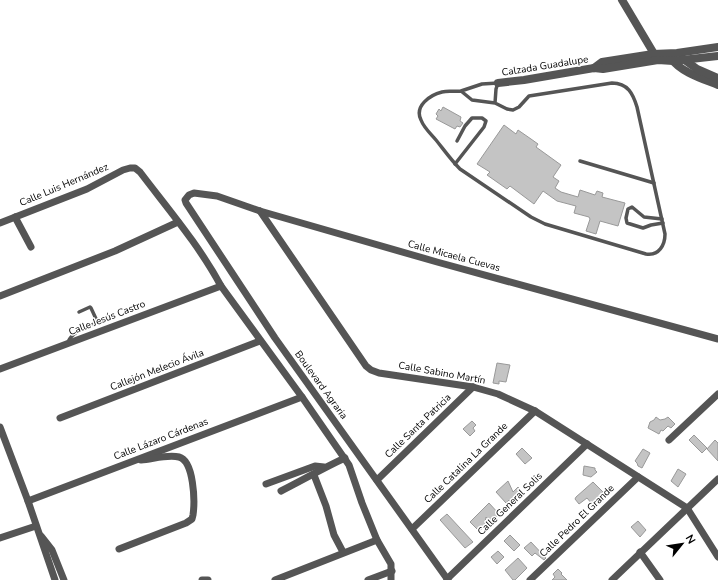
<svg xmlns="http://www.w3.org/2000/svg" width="718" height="580" font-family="'Nunito Sans',sans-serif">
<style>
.building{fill:#c4c4c4;stroke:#999}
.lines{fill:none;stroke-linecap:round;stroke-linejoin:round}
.service{stroke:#555;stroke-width:3.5}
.minor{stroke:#555;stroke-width:7}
.tertiary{stroke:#555;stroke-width:8}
.labels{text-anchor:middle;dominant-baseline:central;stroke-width:3;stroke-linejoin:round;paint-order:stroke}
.street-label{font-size:10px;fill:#000;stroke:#fff}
</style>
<rect width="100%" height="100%" fill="#fff"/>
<g class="building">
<polygon points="443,107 461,117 460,121 463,123 460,127 457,126 455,129 436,119 438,116 436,114 439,109 441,111"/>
<polygon points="504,125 516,134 518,130 531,139 538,144 536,147 561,165 553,177 559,181 555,188 561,192 578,197 580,190 595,195 597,191 603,193 602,197 625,203 618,226 600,221 596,234 586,231 590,219 589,217 574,213 576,206 557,201 543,191 534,204 510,186 507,189 487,175 490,172 477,164"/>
<polygon points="497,363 510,365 506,382 499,381 499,384 493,383"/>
<polygon points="656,417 660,420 665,419 668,417 675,424 671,428 668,426 663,431 661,430 659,434 648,428 650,422 654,420"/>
<polygon points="472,421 476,425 473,428 475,431 470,436 463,429"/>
<polygon points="694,435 707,448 702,453 689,440"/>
<polygon points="715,440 718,443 718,461 707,449"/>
<polygon points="522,448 532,458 525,464 516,454"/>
<polygon points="643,449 650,453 642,468 638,466 637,463 635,461"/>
<polygon points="584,466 595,468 595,470 597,472 591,477 583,475"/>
<polygon points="678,469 686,474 678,487 671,481"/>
<polygon points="508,481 513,492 518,487 524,494 513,504 509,500 506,503 496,492"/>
<polygon points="593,482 604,493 592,504 587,498 579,504 575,499 576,497"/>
<polygon points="489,503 499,514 490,522 486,517 484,527 479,531 470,522"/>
<polygon points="447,514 473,542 465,548 441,521 440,520"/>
<polygon points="638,521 646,530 640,537 631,527"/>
<polygon points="510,535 520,545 514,551 504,541"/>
<polygon points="531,542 546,558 544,560 535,553 532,556 524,548"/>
<polygon points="498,551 504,557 497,564 491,557"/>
<polygon points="518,558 527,568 515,580 513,580 505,570"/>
<polygon points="558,569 562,573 561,574 567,580 552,580 555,577 553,574"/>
</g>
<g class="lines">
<g class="service">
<path d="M461,91C455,91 448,91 442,92C430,95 414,106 421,120C424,128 431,134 436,140C444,150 451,160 460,169L531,217L545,224L646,254C659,256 665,245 665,234L637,107C633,94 628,83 612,83L529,96L519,107L513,110L507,109L495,103L496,89L498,83L482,84L461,91L472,100L495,103"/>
<polyline points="580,161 654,183"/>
<polyline points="455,164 484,127 486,121 482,118 472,118 465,126 457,141"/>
<polyline points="662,219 644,217 632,207 628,209 626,218 627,223 643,228 651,225 663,223"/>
<path d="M68,342C73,331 85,328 96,323L97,321L91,308L90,307L79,312"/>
</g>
<g class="minor">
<polyline points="260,211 366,366 371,370 379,373 473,387 498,394 535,411 687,508 718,557"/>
<polyline points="15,217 31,247"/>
<path d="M0,223L87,189L123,170L130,168H135L140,172C168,209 199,245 221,286L302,397L349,465L362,503L377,540L391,564V580"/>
<polyline points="0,296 115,251 178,222"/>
<polyline points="0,369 221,286"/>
<polyline points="60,418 260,341"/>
<polyline points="0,427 28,501 55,580"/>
<polyline points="669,440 718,394"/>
<polyline points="314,475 326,506 334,535 343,552"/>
<polyline points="377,480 473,387"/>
<polyline points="266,484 315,466 324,467"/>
<path d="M281,491C303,480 323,468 345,458"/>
<polyline points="28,501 302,397"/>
<polyline points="412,529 535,411"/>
<polyline points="41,536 52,550 64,580"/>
<polyline points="0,538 36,526"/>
<path d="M119,549L186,523L192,519L193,515C195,501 194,461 179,457C168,454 153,459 141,460"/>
<polyline points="640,552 660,580"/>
<polyline points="447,579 587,444"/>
<polyline points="202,580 208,580"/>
<polyline points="275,580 377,540"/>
<polyline points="368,580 392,571"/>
<polyline points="448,580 275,338 186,203 185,200 189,195 194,193 217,196 260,211 437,262 718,339"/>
<polyline points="530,580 638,477"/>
<polyline points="612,580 718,479"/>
</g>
<g class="tertiary">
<polyline points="622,0 656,57"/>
<path d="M671,58C680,72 703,79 718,85"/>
<polyline points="682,58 697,69 718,78"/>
<polyline points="594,68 602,62 653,54 677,53 718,47"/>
<polyline points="498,83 524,80 594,68 603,69 658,60 673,61 718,56"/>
</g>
</g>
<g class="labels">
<g class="street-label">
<text transform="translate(545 66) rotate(-9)">Calzada Guadalupe</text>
<text transform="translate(64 185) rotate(-23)">Calle Luis Hernández</text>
<text transform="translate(454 256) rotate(15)">Calle Micaela Cuevas</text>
<text transform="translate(107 318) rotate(-21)">Calle Jesús Castro</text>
<text transform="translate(157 370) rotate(-21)">Callejón Melecio Ávila</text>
<text transform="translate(442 373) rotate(10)">Calle Sabino Martín</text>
<text transform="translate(321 385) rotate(54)">Boulevard Agraria</text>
<text transform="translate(418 426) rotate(-44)">Calle Santa Patricia</text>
<text transform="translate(161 439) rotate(-21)">Calle Lázaro Cárdenas</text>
<text transform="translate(466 463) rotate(-44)">Calle Catalina La Grande</text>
<text transform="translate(510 504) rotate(-44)">Calle General Solis</text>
<text transform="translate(577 521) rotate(-44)">Calle Pedro El Grande</text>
</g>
</g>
<g transform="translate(682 544) rotate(60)" stroke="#ffffff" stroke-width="3" paint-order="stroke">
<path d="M0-3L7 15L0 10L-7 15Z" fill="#000000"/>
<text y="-6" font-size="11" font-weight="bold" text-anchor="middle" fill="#000000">N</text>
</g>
</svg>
